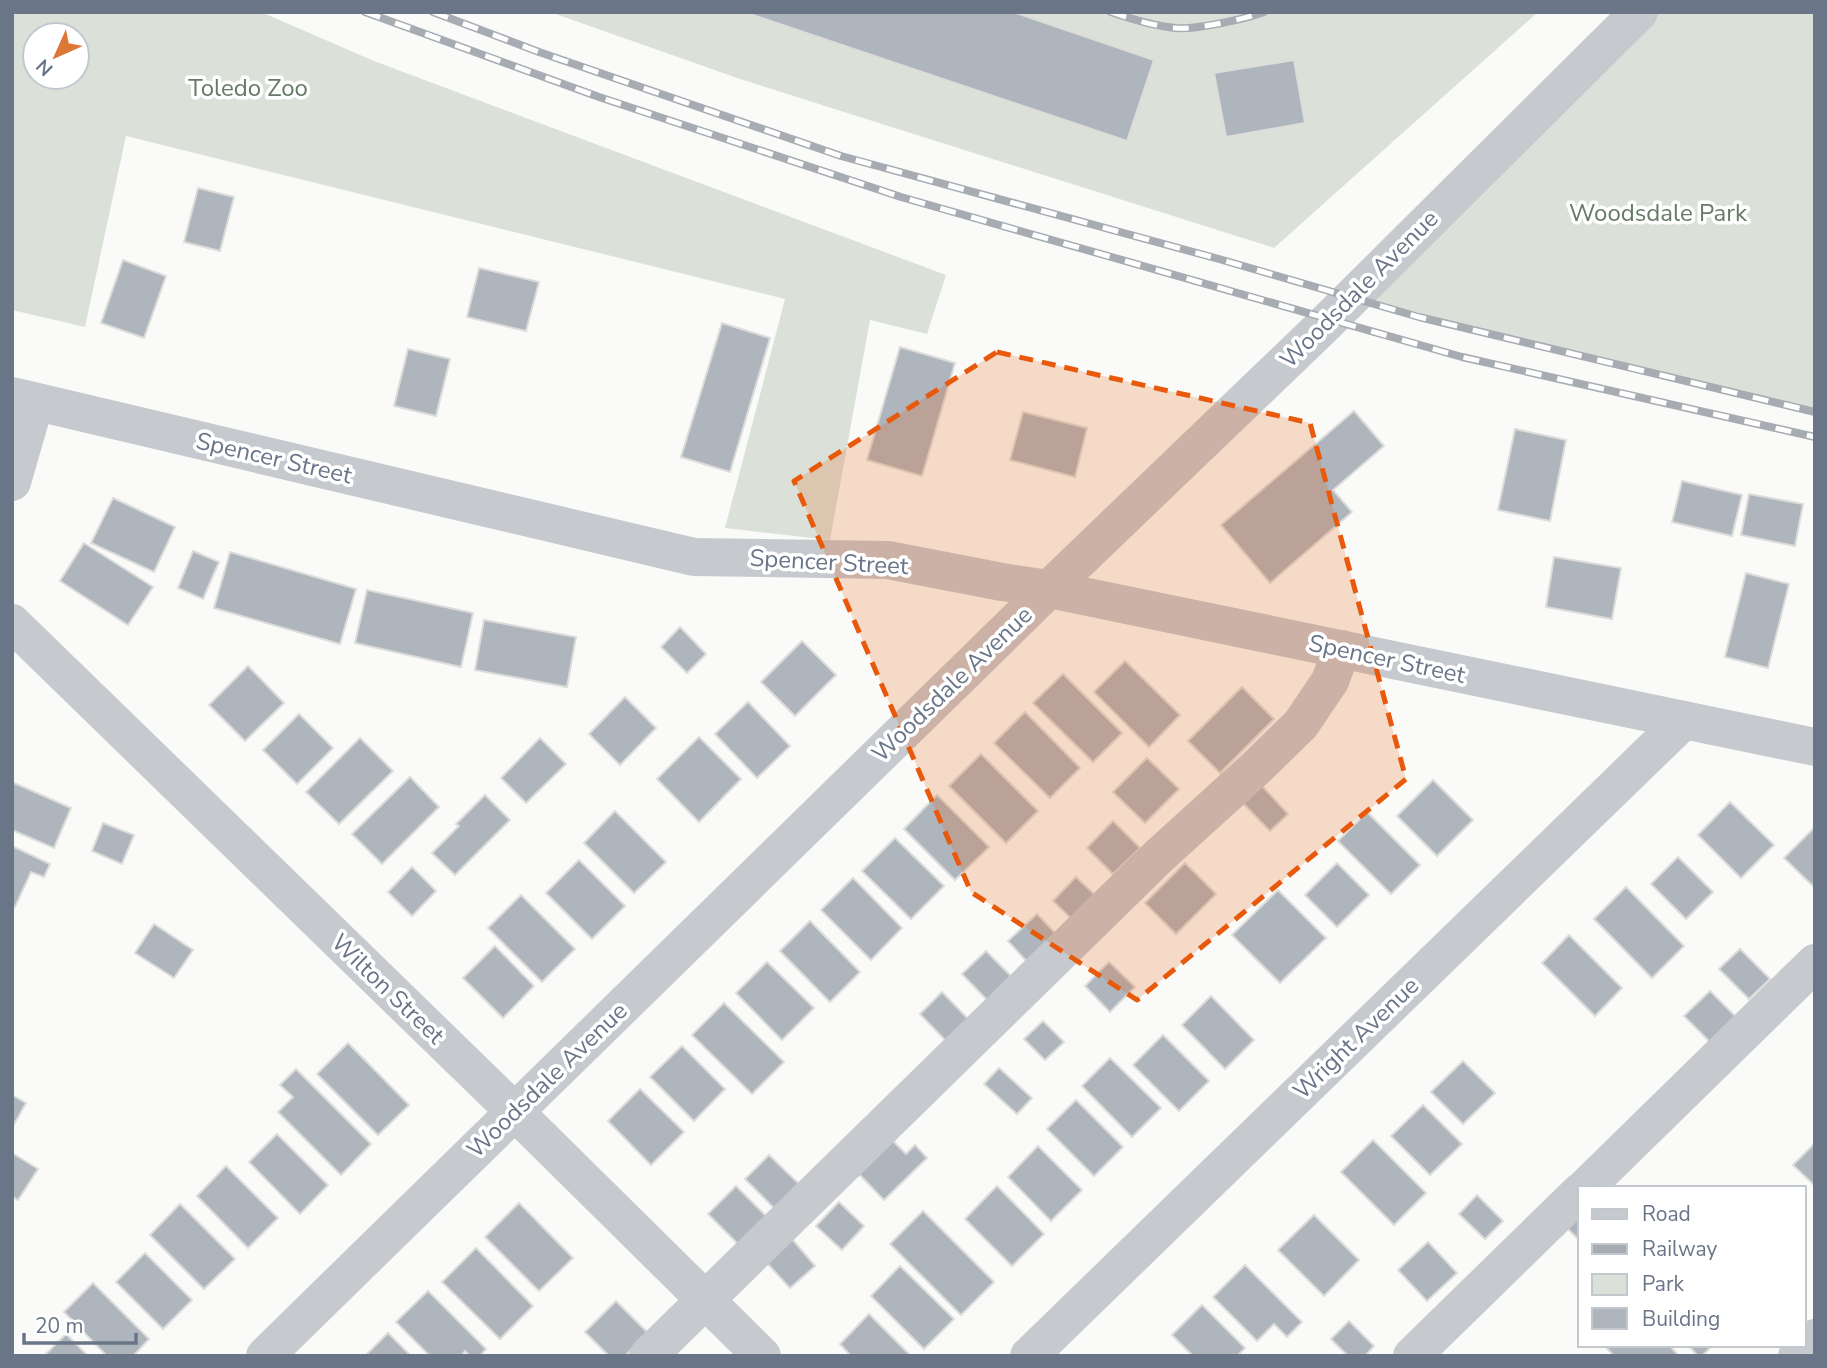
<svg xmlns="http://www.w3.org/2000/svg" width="1827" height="1368" font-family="'Nunito Sans',sans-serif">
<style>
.green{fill:#dbe1d9;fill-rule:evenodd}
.building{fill:#afb5bc;stroke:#dcdcda;stroke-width:2}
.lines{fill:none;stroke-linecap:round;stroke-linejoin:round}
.minor{stroke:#c6c9cd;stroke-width:38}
.rail-casing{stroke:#a7abb2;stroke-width:8}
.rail{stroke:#fff;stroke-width:5;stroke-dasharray:16;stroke-linecap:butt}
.marked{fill:#e8590c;fill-opacity:0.2;stroke:#e8590c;stroke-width:5;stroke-dasharray:14 9;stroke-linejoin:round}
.labels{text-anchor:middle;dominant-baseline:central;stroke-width:7;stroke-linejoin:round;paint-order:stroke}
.park-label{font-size:24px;fill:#667a65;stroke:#fff}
.street-label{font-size:24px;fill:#6a7688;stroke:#fff}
</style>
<rect width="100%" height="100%" fill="#fafaf8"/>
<g class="green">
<path d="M12,12H261L374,61L946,275L927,334L870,320L830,540L725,528L785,299L126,136L85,327L12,310ZM35,35H77V77H35Z"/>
<polygon points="550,12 1538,12 1274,248 740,79"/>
<polygon points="1638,12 1815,12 1815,412 1562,352 1351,294"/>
</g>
<g class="building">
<polygon points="744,12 1013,12 1154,60 1127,141"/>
<polygon points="1294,60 1305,123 1226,137 1214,73"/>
<polygon points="198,188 234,197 220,251 184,242"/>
<polygon points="123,260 166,276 144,338 101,323"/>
<polygon points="479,268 539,282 526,331 467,317"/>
<polygon points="722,323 770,338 730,472 681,457"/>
<polygon points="900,347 955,363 922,476 867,460"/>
<polygon points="408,349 450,359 436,416 394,406"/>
<polygon points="1354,411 1384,446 1333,490 1352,512 1270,583 1221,525"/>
<polygon points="1023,412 1087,428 1075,477 1010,460"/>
<polygon points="1515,429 1566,440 1550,521 1498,510"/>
<polygon points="1682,481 1742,495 1732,536 1672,522"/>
<polygon points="1749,494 1803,504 1795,546 1741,535"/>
<polygon points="113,498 175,527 154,572 91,543"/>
<polygon points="84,543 153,587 128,625 60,581"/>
<polygon points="193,551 219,562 203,599 178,588"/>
<polygon points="230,552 356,589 340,644 214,608"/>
<polygon points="1554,557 1621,568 1612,619 1546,607"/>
<polygon points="1746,573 1789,584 1768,668 1725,657"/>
<polygon points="367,590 473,613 461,667 355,643"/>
<polygon points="484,620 576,637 567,687 475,670"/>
<polygon points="680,627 706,654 687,673 661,647"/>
<polygon points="802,641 836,675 795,716 761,682"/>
<polygon points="1125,661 1180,715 1149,747 1094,692"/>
<polygon points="248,666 284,703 245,741 209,705"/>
<polygon points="1063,674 1122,733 1093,762 1033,703"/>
<polygon points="1242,687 1274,719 1220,773 1188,741"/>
<polygon points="625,697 656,728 620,765 589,734"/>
<polygon points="748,702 790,746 757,778 715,734"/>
<polygon points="1025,712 1080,768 1050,798 994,743"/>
<polygon points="299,714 333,748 297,784 263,750"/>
<polygon points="699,737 741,779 699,822 657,779"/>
<polygon points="360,738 393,771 339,824 306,792"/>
<polygon points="540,738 566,764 526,803 501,778"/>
<polygon points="981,754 1038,811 1006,843 949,786"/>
<polygon points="1147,758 1179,789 1145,823 1113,792"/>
<polygon points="410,777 439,807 382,864 352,834"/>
<polygon points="1433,780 1473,820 1437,856 1397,816"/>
<polygon points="12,782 71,808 54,848 12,830"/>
<polygon points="1262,786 1288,814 1270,831 1243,803"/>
<polygon points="485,795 510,820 455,875 432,853 459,826 456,824"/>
<polygon points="937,795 989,847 955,880 904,829"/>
<polygon points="1730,802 1774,845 1741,878 1698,835"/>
<polygon points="615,811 666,862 634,893 584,843"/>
<polygon points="1367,812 1420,865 1391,894 1338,841"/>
<polygon points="1113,821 1140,848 1113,874 1087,848"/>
<polygon points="103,823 134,835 122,864 92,851"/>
<polygon points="1815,827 1815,886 1814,887 1784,858"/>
<polygon points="895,838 944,886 911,919 862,871"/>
<polygon points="12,846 50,864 44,877 31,872 15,907 12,905"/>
<polygon points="1678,857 1713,892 1686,919 1651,884"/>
<polygon points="579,860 625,906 592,939 546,893"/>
<polygon points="1185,863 1216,894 1176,934 1145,903"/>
<polygon points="1337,863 1369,895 1337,927 1305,895"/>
<polygon points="412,867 436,891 412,916 388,892"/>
<polygon points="1076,877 1099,899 1076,923 1053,901"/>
<polygon points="853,878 902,928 871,960 821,910"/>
<polygon points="1626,887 1684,946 1652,978 1594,919"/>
<polygon points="1278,890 1326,938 1280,983 1232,935"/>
<polygon points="521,895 575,949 542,982 488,928"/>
<polygon points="1037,914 1060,938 1031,966 1008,941"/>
<polygon points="810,921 860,972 830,1002 780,951"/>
<polygon points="154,924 193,950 174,978 135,953"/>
<polygon points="1569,935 1622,988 1595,1016 1542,963"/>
<polygon points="495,946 534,986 503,1018 463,978"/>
<polygon points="1740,949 1770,979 1749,999 1719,969"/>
<polygon points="986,951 1015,980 991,1004 962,974"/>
<polygon points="767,962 814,1008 782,1040 736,993"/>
<polygon points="1109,962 1135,987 1110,1012 1085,986"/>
<polygon points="1710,991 1736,1017 1711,1043 1684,1016"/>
<polygon points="942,992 971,1022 949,1044 920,1014"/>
<polygon points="1211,996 1254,1040 1225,1069 1182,1025"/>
<polygon points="724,1003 784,1062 752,1094 692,1035"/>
<polygon points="1043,1021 1064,1042 1045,1060 1024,1039"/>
<polygon points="1163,1035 1209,1081 1179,1111 1133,1065"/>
<polygon points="348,1043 409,1105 378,1135 317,1074"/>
<polygon points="682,1046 725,1089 694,1121 650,1077"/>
<polygon points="1110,1058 1161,1108 1132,1137 1082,1086"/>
<polygon points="1463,1061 1495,1093 1463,1124 1431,1092"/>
<polygon points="999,1068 1032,1098 1017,1114 984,1084"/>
<polygon points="296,1069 371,1144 341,1175 278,1112 293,1097 280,1085"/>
<polygon points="640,1089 684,1132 651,1165 608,1121"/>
<polygon points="12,1095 26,1103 13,1126 12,1126"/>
<polygon points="1076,1100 1123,1147 1094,1176 1047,1129"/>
<polygon points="1423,1105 1462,1144 1430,1175 1391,1136"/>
<polygon points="277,1134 328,1185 300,1214 249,1162"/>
<polygon points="891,1139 906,1154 915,1145 927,1158 884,1200 857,1172"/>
<polygon points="1373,1140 1426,1193 1394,1225 1341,1172"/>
<polygon points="1815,1143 1815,1186 1793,1165"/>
<polygon points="1038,1146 1082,1190 1051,1221 1008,1177"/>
<polygon points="12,1153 38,1169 18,1200 12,1197"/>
<polygon points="769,1155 799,1184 774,1208 745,1179"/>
<polygon points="226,1166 278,1218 248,1248 197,1196"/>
<polygon points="736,1186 768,1218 740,1246 708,1214"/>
<polygon points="997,1186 1044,1234 1012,1266 965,1219"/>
<polygon points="1477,1195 1503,1221 1485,1239 1459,1214"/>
<polygon points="839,1202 864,1226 842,1250 816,1226"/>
<polygon points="519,1203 573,1258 539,1291 485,1237"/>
<polygon points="180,1204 235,1259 204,1289 150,1235"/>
<polygon points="923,1211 994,1282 961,1315 890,1244"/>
<polygon points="1580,1212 1580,1241 1566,1227"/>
<polygon points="1314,1215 1359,1260 1324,1296 1278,1250"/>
<polygon points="792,1239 815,1266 790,1288 766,1262"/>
<polygon points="1428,1242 1457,1273 1427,1301 1398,1270"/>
<polygon points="476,1248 533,1306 500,1339 442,1282"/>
<polygon points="145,1253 192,1300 163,1329 116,1282"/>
<polygon points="1245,1265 1302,1322 1287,1337 1274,1324 1257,1341 1213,1297"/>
<polygon points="900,1266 954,1319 924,1349 871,1296"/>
<polygon points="93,1283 149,1339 133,1356 107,1356 64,1312"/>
<polygon points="428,1291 486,1349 480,1356 470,1356 465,1351 461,1356 430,1356 396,1322"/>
<polygon points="616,1301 648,1333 625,1356 609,1356 585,1332"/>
<polygon points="1202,1305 1245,1348 1237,1356 1193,1356 1172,1335"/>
<polygon points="869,1314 911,1356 851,1356 840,1344"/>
<polygon points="1349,1321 1374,1346 1365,1356 1348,1356 1331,1339"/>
<polygon points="388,1333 411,1356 365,1356"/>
<polygon points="66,1334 88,1356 44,1356"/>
<polygon points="1604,1345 1669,1345 1679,1356 1614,1356"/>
<polygon points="1688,1345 1713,1345 1702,1356 1698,1356"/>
</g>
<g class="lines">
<g class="minor">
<polyline points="12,396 694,557 888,560 1002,582 1049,589 1815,747"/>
<polyline points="12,482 35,402"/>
<polyline points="12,623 515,1112 762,1356"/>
<polyline points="1585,1188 1815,963"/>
<polyline points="265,1356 1049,589 1324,325 1639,12"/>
<polyline points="648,1356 1159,856 1257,767 1301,724 1330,681 1342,649"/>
<polyline points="1029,1356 1684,720"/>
<polyline points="1412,1356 1580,1192"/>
<polyline points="1797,1356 1815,1338"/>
</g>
<defs>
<g id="rail">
<polyline points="365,12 599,97 901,197 1462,357 1815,437"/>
<polyline points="433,12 539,52 841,156 1219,259 1419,317 1815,412"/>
<path d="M1111,12C1131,19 1154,26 1176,28C1195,30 1245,19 1264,12"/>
</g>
</defs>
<use href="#rail" class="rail-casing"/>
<use href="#rail" class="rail"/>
</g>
<path class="marked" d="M997,352L1310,423L1406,779L1137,1000L971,892L794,481Z"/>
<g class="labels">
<g class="park-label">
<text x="248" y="88">Toledo Zoo</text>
<text x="1658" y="213">Woodsdale Park</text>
</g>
<g class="street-label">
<text transform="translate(1359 289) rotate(-45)">Woodsdale Avenue</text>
<text transform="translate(274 458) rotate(13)">Spencer Street</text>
<text transform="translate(829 562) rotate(3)">Spencer Street</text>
<text transform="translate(1387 659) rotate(12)">Spencer Street</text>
<text transform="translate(952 684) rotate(-44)">Woodsdale Avenue</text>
<text transform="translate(388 989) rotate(44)">Wilton Street</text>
<text transform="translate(1356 1038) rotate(-44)">Wright Avenue</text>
<text transform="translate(547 1080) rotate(-44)">Woodsdale Avenue</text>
</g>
</g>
<rect width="1827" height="1368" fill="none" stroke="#6a7688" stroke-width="28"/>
<rect x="1578" y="1186" width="228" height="161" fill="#ffffff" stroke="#c3c8cf" stroke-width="2"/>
<rect x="1592" y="1209" width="35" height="10" fill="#c6c9cd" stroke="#c3c8cf" stroke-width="2"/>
<text x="1642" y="1221" font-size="21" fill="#6a7688">Road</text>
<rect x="1592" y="1244" width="35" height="10" fill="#a7abb2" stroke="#c3c8cf" stroke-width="2"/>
<text x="1642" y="1256" font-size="21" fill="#6a7688">Railway</text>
<rect x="1592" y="1274" width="35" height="21" fill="#dbe1d9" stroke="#c3c8cf" stroke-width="2"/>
<text x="1642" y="1291" font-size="21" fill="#6a7688">Park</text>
<rect x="1592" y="1308" width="35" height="21" fill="#afb5bc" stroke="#c3c8cf" stroke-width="2"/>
<text x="1642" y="1326" font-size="21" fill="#6a7688">Building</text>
<g transform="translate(56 56) rotate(225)"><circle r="33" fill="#ffffff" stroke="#c3c8cf" stroke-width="2"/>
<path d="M0-5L12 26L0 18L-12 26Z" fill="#dc7736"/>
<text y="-10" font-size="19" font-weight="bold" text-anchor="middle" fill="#6a7688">N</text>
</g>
<path d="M24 1333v10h112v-10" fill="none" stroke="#6a7688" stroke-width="3.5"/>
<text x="35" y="1333" font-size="21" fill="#6a7688" stroke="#ffffff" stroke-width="5" paint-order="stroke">20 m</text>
</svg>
